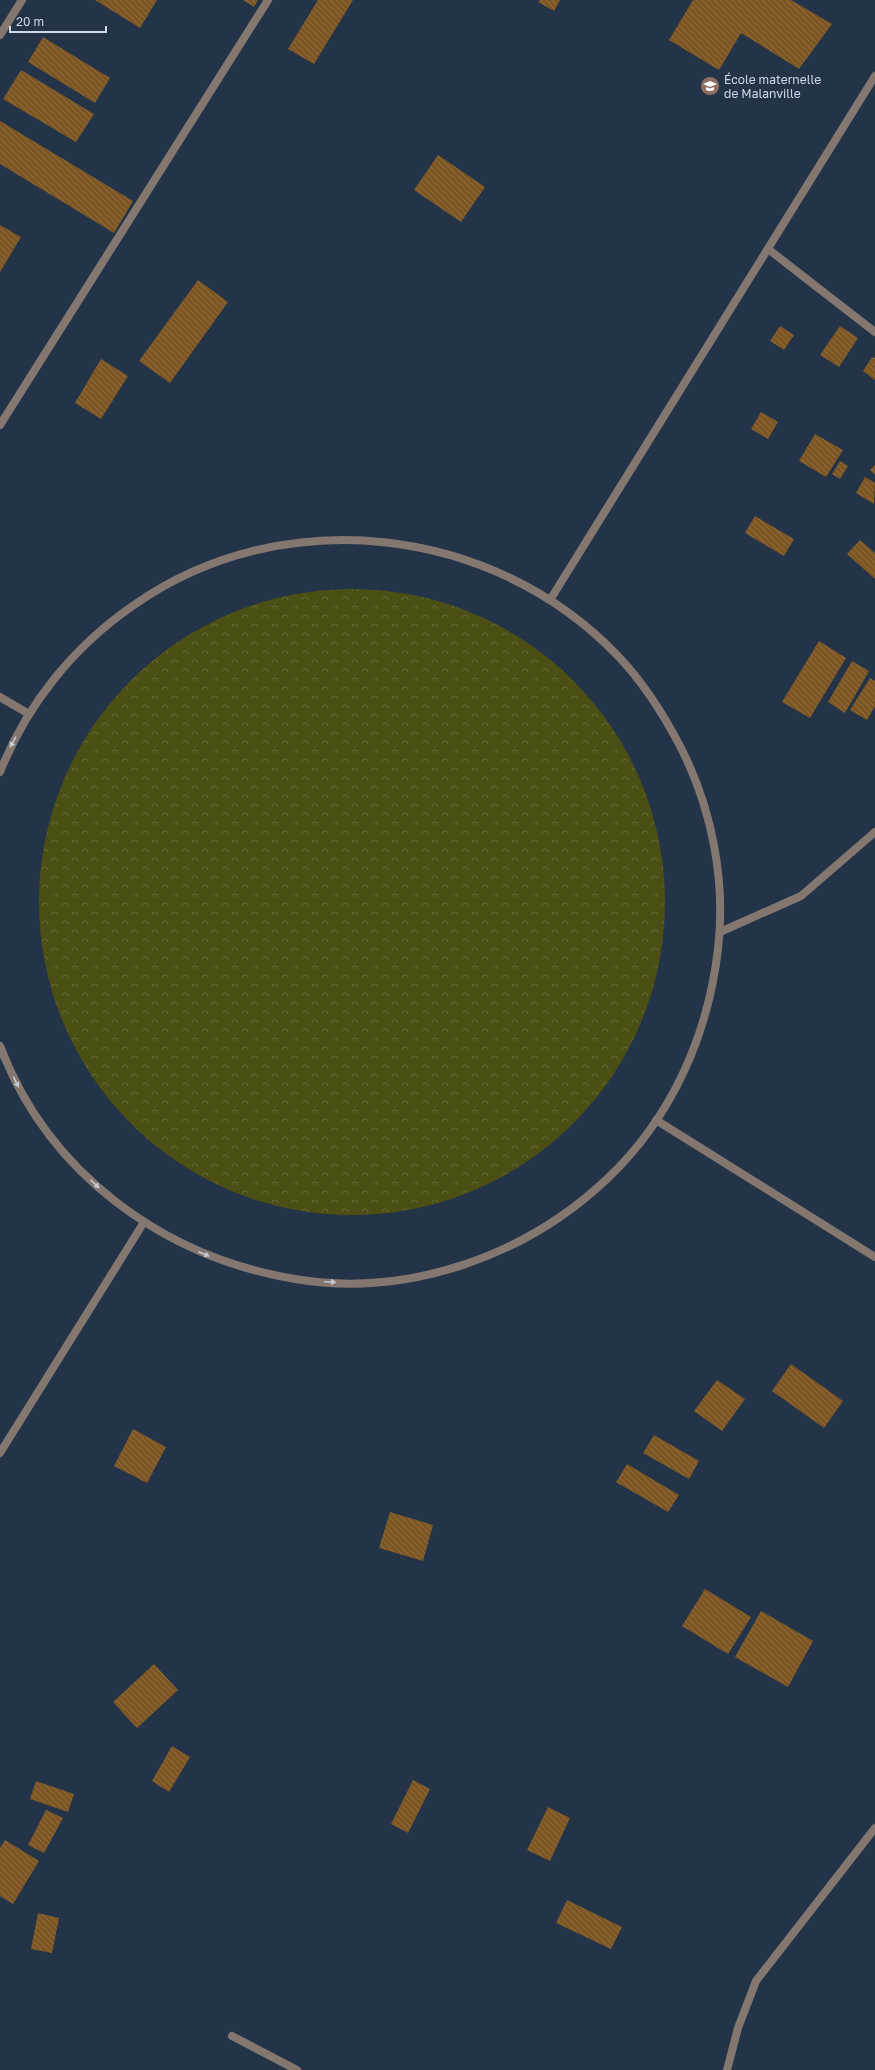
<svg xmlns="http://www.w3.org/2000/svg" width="875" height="2070" font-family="'Golos Text',sans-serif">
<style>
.park{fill:url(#park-crowns)}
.building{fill:url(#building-back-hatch)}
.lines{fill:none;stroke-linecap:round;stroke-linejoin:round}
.street{stroke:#847770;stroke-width:8}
.oneway{fill:#c4cad4}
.labels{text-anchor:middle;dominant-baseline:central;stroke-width:3.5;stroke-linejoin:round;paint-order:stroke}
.poi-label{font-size:12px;fill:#cfd9e6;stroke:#233348;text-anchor:start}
</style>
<defs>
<pattern id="park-crowns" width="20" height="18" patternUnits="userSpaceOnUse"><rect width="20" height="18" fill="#4c4f14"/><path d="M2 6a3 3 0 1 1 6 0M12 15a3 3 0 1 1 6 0" fill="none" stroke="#656836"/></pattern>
<pattern id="building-back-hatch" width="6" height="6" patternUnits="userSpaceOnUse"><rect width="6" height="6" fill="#7d5623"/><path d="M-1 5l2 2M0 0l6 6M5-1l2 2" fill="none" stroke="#8e6e43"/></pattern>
</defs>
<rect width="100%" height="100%" fill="#233348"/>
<circle class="park" cx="352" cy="902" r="313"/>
<g class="building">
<polygon points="95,0 157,0 140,28"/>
<polygon points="243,0 258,0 254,7"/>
<polygon points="318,0 353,0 314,64 288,49"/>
<polygon points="540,0 560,0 554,11 538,2"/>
<polygon points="693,0 791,0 832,24 799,69 741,33 719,70 669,40"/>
<polygon points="43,37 110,78 95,103 28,62"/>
<polygon points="21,70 94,114 76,142 3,99"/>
<polygon points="0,121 133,201 114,233 0,164"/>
<polygon points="438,155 485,187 461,222 414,190"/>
<polygon points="0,225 21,237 0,272"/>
<polygon points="198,280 228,302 170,383 139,361"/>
<polygon points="780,326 794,335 784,350 770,341"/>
<polygon points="840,326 858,338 839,367 820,355"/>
<polygon points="872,357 875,358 875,380 863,371"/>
<polygon points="101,359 128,376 101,419 75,403"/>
<polygon points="761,412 778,422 768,439 751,429"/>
<polygon points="815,434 843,450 826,477 799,461"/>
<polygon points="840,461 848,466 840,479 832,474"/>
<polygon points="875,465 875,475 870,470"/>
<polygon points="865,477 875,483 874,504 856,493"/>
<polygon points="755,516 794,539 784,556 745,533"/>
<polygon points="860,540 875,553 875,579 847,554"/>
<polygon points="819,641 846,658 810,718 782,702"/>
<polygon points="852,661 869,671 845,713 828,702"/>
<polygon points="870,678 875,681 875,706 867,720 850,710"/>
<polygon points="791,1364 843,1401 824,1428 772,1391"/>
<polygon points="717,1380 745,1399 722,1431 694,1411"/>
<polygon points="133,1429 166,1447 147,1483 114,1466"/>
<polygon points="654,1435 699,1461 689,1479 643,1453"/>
<polygon points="627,1464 679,1495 668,1512 616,1482"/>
<polygon points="390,1512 433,1525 423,1561 379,1548"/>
<polygon points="705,1589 751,1617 728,1654 682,1626"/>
<polygon points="761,1611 813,1641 788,1687 735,1657"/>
<polygon points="154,1664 178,1690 137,1728 113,1702"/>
<polygon points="172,1746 190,1757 169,1792 152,1781"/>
<polygon points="413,1780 430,1789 408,1833 391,1824"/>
<polygon points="36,1781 74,1794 68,1812 30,1799"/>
<polygon points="548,1807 570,1818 550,1861 527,1850"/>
<polygon points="46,1810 63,1818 44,1853 28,1845"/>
<polygon points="5,1840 39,1861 13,1904 0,1896 0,1848"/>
<polygon points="567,1900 622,1927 611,1949 556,1923"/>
<polygon points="38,1913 59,1918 52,1953 31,1949"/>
</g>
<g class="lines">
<g class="street">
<polyline points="0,35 22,0"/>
<polyline points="768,249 875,332"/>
<polyline points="0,425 268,0"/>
<polyline points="550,600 875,76"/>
<polyline points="0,697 29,714"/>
<path d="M0,772C27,704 74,646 134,605C282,501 492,525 617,655C643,682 664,715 681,748C712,809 726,881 718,949C708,1035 672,1117 608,1178C526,1256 408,1298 295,1279C163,1257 48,1173 0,1046"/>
<polyline points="720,932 801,896 875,832"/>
<polyline points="656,1120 875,1257"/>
<polyline points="0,1453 144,1222"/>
<polyline points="232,2036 297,2070"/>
<polyline points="727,2070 738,2028 756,1981 875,1828"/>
</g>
</g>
<defs><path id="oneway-solid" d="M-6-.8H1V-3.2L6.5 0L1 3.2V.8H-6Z"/></defs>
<g class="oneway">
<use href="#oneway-solid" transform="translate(13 742) rotate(119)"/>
<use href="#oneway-solid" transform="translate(16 1082) rotate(64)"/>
<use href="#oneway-solid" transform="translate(95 1184) rotate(43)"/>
<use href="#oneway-solid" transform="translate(204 1254) rotate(23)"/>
<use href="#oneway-solid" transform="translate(330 1282) rotate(3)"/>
</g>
<defs>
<symbol id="school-disc" viewBox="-11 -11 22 22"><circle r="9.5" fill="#8d6e63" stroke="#233348"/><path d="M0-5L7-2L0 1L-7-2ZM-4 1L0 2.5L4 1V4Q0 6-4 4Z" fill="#fff"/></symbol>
</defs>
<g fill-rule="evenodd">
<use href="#school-disc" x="699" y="75" width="22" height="22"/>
</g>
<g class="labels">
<g class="poi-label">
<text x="724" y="79">École maternelle<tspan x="724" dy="14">de Malanville</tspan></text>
</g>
</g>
<path d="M10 26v6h96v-6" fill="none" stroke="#cfd9e6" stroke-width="2"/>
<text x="16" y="26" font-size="12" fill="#cfd9e6" stroke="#233348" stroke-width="3" paint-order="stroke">20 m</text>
</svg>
